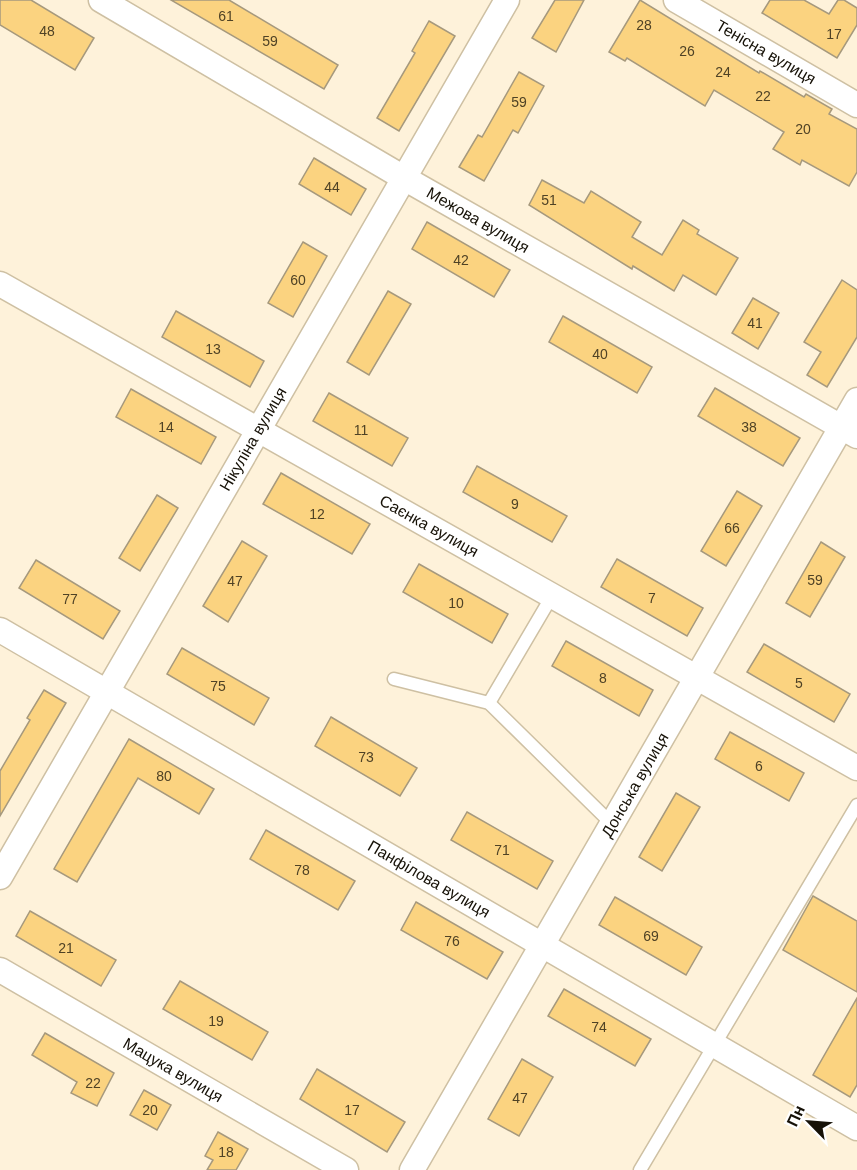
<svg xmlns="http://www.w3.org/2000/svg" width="857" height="1170" font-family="Arial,sans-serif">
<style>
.building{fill:#fbd380;stroke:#a6997d;stroke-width:1.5}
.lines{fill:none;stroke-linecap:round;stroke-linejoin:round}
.lane-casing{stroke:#cec0a3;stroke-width:15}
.street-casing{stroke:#cec0a3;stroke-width:27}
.lane{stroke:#fff;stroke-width:12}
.street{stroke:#fff;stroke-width:24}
.labels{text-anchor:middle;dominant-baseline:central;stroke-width:5;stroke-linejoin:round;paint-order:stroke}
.number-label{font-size:14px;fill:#4f4225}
.street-label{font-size:16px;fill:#161107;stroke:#fff}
</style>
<rect width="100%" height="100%" fill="#fef2da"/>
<g class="building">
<polygon points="0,0 31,0 94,38 75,70 0,25"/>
<polygon points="171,0 229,0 338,65 324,89"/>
<polygon points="555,0 584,0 556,52 532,38"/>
<polygon points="640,0 759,73 760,71 804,97 806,94 832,109 829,114 857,129 857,172 849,186 802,160 800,165 773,149 784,132 714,90 705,106 627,58 625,61 609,52"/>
<polygon points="770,0 804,0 829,14 838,0 844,0 857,8 857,25 837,58 762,13"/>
<polygon points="429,21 455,36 399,131 377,118 415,53 412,51"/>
<polygon points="519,72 544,86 518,133 513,130 484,181 459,167 478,135 482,137"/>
<polygon points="314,158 366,189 351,215 299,184"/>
<polygon points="542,180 584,203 591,191 641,222 632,237 662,255 683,220 699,230 697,234 738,258 716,295 683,275 674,291 633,266 632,269 529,205"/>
<polygon points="427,222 510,270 494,297 412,249"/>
<polygon points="303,242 327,256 293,317 268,303"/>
<polygon points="842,280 857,290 857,337 827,387 807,375 821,352 804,342"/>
<polygon points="388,291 411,304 369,375 347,362"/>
<polygon points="753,298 779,313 758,349 732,333"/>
<polygon points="176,311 264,361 250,387 162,337"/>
<polygon points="563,316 652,367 637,393 549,342"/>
<polygon points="715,388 800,438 783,466 698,416"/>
<polygon points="131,389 216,437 201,464 116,417"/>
<polygon points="329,393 408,438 392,466 313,421"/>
<polygon points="477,466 567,516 552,542 463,492"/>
<polygon points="281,473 370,524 352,554 263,504"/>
<polygon points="737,491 762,506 726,566 701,551"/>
<polygon points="157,495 178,508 140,571 119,558"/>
<polygon points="242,541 267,556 228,622 203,606"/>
<polygon points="821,542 845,557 810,617 786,603"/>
<polygon points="617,559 703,608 687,636 601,587"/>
<polygon points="36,560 120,611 103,639 19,588"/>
<polygon points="419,564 508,614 492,643 403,592"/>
<polygon points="566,641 653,690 639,716 552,666"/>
<polygon points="764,644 850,694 834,722 747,672"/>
<polygon points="182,648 269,698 254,725 167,674"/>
<polygon points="44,690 66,703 0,816 0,771 30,720 27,718"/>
<polygon points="331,717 417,768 400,796 315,746"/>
<polygon points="730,732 804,773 789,801 715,759"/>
<polygon points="129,739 214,789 199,814 138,778 77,882 54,869"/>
<polygon points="676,793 700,807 662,871 639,857"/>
<polygon points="467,812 553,861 537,889 451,840"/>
<polygon points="266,830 355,881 338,910 250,859"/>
<polygon points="813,896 857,921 857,992 783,950"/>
<polygon points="615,897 702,947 686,975 599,925"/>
<polygon points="416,902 503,952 487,979 401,930"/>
<polygon points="30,911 116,960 101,986 16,936"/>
<polygon points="180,981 268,1032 252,1060 163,1009"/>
<polygon points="564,989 651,1039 635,1066 548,1016"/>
<polygon points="857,998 857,1085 850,1097 813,1075"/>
<polygon points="45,1033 114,1073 97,1106 71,1093 77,1082 32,1055"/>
<polygon points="522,1059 553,1077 519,1136 488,1119"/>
<polygon points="317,1069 405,1122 387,1152 300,1099"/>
<polygon points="144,1090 171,1105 157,1130 130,1115"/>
<polygon points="218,1132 248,1149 236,1170 207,1170 213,1160 205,1156"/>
</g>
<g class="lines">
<defs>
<g id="lane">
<polyline points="394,679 489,703 612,824"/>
<polyline points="489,703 552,596"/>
<polyline points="640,1170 857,805"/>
</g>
<g id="street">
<polyline points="101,0 404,178 857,436"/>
<polyline points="676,0 857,105"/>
<polyline points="0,284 857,768"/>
<polyline points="0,630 857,1128"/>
<polyline points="0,877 507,0"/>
<polyline points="0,970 346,1170"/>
<polyline points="412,1170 857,400"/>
</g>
</defs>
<use href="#lane" class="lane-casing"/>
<use href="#street" class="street-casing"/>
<use href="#lane" class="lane"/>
<use href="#street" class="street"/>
</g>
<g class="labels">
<g class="number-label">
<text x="226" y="16">61</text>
<text x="644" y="25">28</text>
<text x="47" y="31">48</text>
<text x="834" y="34">17</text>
<text x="270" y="41">59</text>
<text x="687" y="51">26</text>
<text x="723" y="72">24</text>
<text x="763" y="96">22</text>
<text x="519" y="102">59</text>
<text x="803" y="129">20</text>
<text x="332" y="187">44</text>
<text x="549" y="200">51</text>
<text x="461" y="260">42</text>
<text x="298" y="280">60</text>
<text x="755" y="323">41</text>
<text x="213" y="349">13</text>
<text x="600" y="354">40</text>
<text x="166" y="427">14</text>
<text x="749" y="427">38</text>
<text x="361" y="430">11</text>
<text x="515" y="504">9</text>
<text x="317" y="514">12</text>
<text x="732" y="528">66</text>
<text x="815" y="580">59</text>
<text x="235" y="581">47</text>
<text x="652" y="598">7</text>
<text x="70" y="599">77</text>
<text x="456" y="603">10</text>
<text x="603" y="678">8</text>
<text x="799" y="683">5</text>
<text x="218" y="686">75</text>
<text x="366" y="757">73</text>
<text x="759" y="766">6</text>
<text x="164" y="776">80</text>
<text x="502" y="850">71</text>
<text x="302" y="870">78</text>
<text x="651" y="936">69</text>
<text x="452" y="941">76</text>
<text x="66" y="948">21</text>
<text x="216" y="1021">19</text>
<text x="599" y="1027">74</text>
<text x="93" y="1083">22</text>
<text x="520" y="1098">47</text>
<text x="150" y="1110">20</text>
<text x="352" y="1110">17</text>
<text x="226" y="1152">18</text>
</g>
<g class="street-label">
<text transform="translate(766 52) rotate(30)">Тенісна вулиця</text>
<text transform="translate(478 220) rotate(30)">Межова вулиця</text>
<text transform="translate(253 439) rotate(-60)">Нікуліна вулиця</text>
<text transform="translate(429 526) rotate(29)">Саєнка вулиця</text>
<text transform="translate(635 785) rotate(-60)">Донська вулиця</text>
<text transform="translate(429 879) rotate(30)">Панфілова вулиця</text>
<text transform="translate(173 1070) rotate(30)">Мацука вулиця</text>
</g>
</g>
<g transform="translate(809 1122) rotate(295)" stroke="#ffffff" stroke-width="4.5" paint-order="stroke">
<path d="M0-4.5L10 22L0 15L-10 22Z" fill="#161107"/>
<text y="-9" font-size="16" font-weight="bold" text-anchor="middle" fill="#161107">Пн</text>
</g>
</svg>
